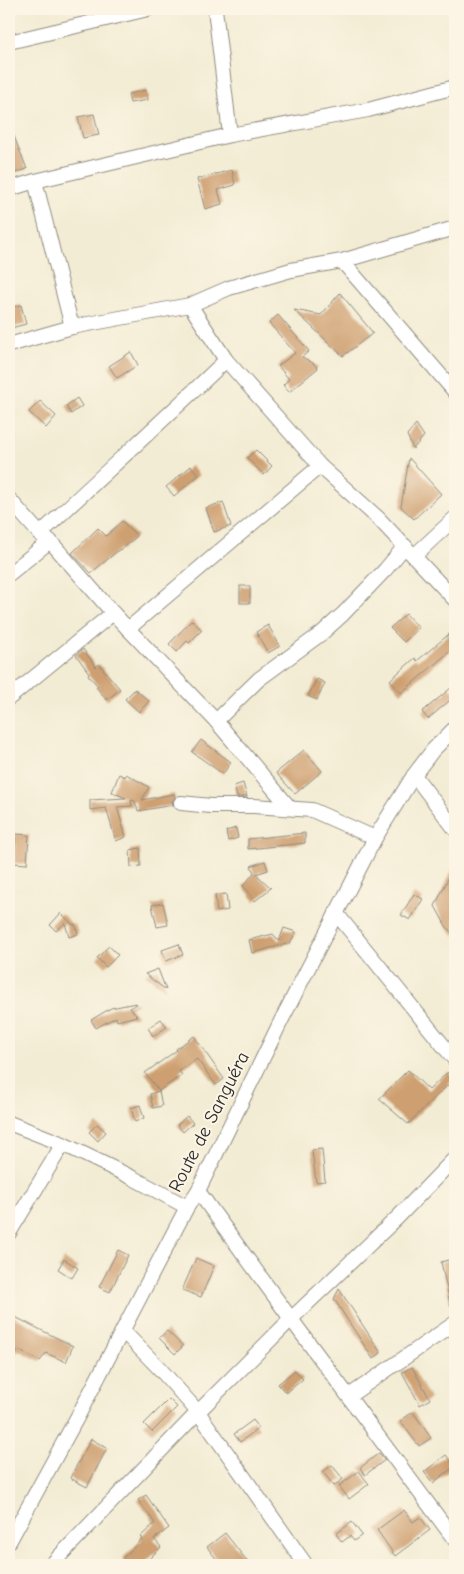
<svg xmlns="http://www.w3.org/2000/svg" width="464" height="1574" font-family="'Comic Neue',sans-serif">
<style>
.building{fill:#ce9f70}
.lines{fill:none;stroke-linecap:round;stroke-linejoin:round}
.minor-casing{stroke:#8f8c80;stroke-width:16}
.minor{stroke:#fff;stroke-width:14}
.labels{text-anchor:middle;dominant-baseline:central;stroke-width:4;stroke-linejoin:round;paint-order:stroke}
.street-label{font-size:19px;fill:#2b2b2b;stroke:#fcf5e5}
</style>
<rect width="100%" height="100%" fill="#fcf5e5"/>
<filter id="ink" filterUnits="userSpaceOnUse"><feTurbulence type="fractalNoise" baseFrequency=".02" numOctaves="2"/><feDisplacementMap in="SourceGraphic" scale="10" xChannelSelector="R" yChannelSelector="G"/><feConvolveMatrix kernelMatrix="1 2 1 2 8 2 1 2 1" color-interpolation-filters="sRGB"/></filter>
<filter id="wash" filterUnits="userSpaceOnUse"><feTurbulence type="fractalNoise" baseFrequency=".0096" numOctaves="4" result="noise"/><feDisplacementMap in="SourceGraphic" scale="20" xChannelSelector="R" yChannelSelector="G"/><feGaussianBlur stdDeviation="1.12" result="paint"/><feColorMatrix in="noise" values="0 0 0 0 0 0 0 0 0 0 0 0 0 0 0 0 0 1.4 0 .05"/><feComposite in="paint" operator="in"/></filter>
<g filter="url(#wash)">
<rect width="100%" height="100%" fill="#f3ecd4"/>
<g id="blocks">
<g class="building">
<polygon points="146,90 148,100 130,103 128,94"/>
<polygon points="94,114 99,135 83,138 78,117"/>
<polygon points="9,124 27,169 9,175"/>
<polygon points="232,170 235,185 218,190 222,204 205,209 197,179"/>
<polygon points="340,293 373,333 343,356 294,310 321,315"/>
<polygon points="21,305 26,324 11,328 9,308"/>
<polygon points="278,315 309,351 302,357 313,363 318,368 289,392 283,385 289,379 278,366 295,353 269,323"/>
<polygon points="131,352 138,365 117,378 109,366"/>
<polygon points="77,398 82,406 71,414 66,406"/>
<polygon points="40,401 56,416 46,428 29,412"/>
<polygon points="416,424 424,436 413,449 407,435"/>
<polygon points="256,450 272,466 264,475 247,458"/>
<polygon points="409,458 441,494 414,519 401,507"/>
<polygon points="191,466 199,475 174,496 166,487"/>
<polygon points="223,502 231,526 214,532 206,508"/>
<polygon points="122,521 137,536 121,550 120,549 91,573 72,553 98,528 106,536"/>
<rect x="240" y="586" width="10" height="17"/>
<polygon points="406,614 419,628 404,642 390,628"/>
<polygon points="192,620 202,630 189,643 187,641 177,652 169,644"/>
<polygon points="268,625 280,646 268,653 256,632"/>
<polygon points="455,629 455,647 401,693 390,680 415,658 417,661"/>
<polygon points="83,649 96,667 99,664 120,689 107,700 96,687 98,686 88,675 89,673 76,655"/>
<polygon points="317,679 325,683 317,700 308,696"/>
<polygon points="451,688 455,693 455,696 428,719 422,712"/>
<polygon points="135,689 149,701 139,712 125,699"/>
<polygon points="201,740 231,762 223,774 192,752"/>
<polygon points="304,750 322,771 295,794 276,773"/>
<polygon points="119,774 125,777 126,774 149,787 142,800 174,794 175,797 172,802 173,805 138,811 135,801 131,800 132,806 117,807 126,837 116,841 106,808 90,810 90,800 126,798 112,792"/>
<polygon points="243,783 247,797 237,797 234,786"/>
<polygon points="236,828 238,838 228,841 226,831"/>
<polygon points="305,833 305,843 248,849 248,839"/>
<polygon points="16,834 29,835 27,864 14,863"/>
<polygon points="140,848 141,866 131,867 130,850"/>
<polygon points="265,861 268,870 256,874 271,888 255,901 243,886 254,873 251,866"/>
<polygon points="455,864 455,937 446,926 435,906"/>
<polygon points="226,894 228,910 217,912 215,895"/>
<polygon points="414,894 423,899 410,920 401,915"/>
<polygon points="163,903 168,925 157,927 152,905"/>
<polygon points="61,913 73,925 75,924 78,934 69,937 65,923 56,931 50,925"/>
<polygon points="284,928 296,932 290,943 252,953 249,940 273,934 279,941"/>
<polygon points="179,944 183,955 166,961 162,950"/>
<polygon points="109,946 118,955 106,967 97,958"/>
<polygon points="158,969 166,990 145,974"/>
<polygon points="136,1003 137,1004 130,1008 137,1016 117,1021 116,1017 96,1028 91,1020 111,1008"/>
<polygon points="161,1019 167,1027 153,1036 148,1028"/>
<polygon points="194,1036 224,1079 216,1085 197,1059 179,1071 182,1075 159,1091 145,1073 177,1050 176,1049"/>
<polygon points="408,1070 429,1090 448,1072 455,1078 408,1124 379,1099"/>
<polygon points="159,1091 162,1106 153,1108 150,1094"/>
<polygon points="140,1105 144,1118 135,1122 131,1108"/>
<polygon points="187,1116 193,1123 183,1132 177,1125"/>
<polygon points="97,1124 106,1132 98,1141 89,1132"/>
<polygon points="322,1149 325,1181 316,1182 312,1150"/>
<polygon points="118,1250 128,1255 110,1292 99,1287"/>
<polygon points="196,1258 214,1266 201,1297 182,1290"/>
<polygon points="64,1259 78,1268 72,1278 58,1269"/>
<polygon points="452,1259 455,1274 455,1306 451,1307 441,1262"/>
<polygon points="339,1289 381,1353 373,1359 334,1299"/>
<polygon points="9,1314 73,1346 66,1362 46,1353 40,1361 18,1350 9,1367"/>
<polygon points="167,1331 183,1346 175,1354 159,1338"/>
<polygon points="412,1367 430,1399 420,1405 402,1372"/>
<polygon points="295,1370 303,1379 286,1393 278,1384"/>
<polygon points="169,1399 177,1407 152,1432 144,1424"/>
<polygon points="413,1412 431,1438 419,1446 400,1421"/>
<polygon points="253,1420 259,1428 240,1442 234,1434"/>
<polygon points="91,1439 107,1448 87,1487 70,1478"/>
<polygon points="379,1453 385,1460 365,1475 360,1468"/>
<polygon points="446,1455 455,1466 433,1483 424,1472"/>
<polygon points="332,1465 343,1479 334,1486 323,1472"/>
<polygon points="359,1471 369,1484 349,1499 339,1486"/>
<polygon points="146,1495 169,1528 154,1539 161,1547 143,1565 128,1565 122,1559 142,1539 140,1537 155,1523 138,1500"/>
<polygon points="404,1510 413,1522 420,1517 430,1530 395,1556 377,1530"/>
<polygon points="352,1522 362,1535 354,1541 350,1536 342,1542 336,1534"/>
<polygon points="225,1533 247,1561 242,1565 221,1565 207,1547"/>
</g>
</g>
</g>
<g filter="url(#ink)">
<use href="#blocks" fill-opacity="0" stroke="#8f8c80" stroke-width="1"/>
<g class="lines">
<defs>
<g id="minor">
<polyline points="215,9 230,135"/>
<polyline points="9,42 148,9"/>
<polyline points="35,181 72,327"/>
<polyline points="9,189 35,181 230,135 368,110 455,87"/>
<polyline points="342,261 455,392"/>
<polyline points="190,305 226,360 320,466 379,519 455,600"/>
<polyline points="9,345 72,327 190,305 229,288 291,270 342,261 455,228"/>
<polyline points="9,499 40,534 50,541 113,613 216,721 290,808"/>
<path d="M40,534C101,476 165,419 226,360"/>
<polyline points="414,556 455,518"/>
<polyline points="9,574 50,541"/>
<polyline points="128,629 320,466"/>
<polyline points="9,698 113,613"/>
<polyline points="216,721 259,679 322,633 343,614 385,570 405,546"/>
<polyline points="414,775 455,829"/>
<polyline points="181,803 211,806 254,806 312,810 375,838"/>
<polyline points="336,913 455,1060"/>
<polyline points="9,1123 63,1144 133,1178 187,1207"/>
<polyline points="198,1191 291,1319 455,1540"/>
<polyline points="9,1233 63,1144"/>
<polyline points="123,1331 160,1369 198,1412 306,1565"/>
<polyline points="349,1396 455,1323"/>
<polyline points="9,1542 79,1414 187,1207 198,1191 281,1021 375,838 414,775 433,750 455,728"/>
<polyline points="51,1565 198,1412 291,1319 398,1217 455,1158"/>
</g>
</defs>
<use href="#minor" class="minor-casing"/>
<use href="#minor" class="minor"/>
</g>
</g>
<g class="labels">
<g class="street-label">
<text transform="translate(209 1122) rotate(-63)">Route de Sanguéra</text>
</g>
</g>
<rect width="464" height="1574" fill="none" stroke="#fcf5e5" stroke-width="30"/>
</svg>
